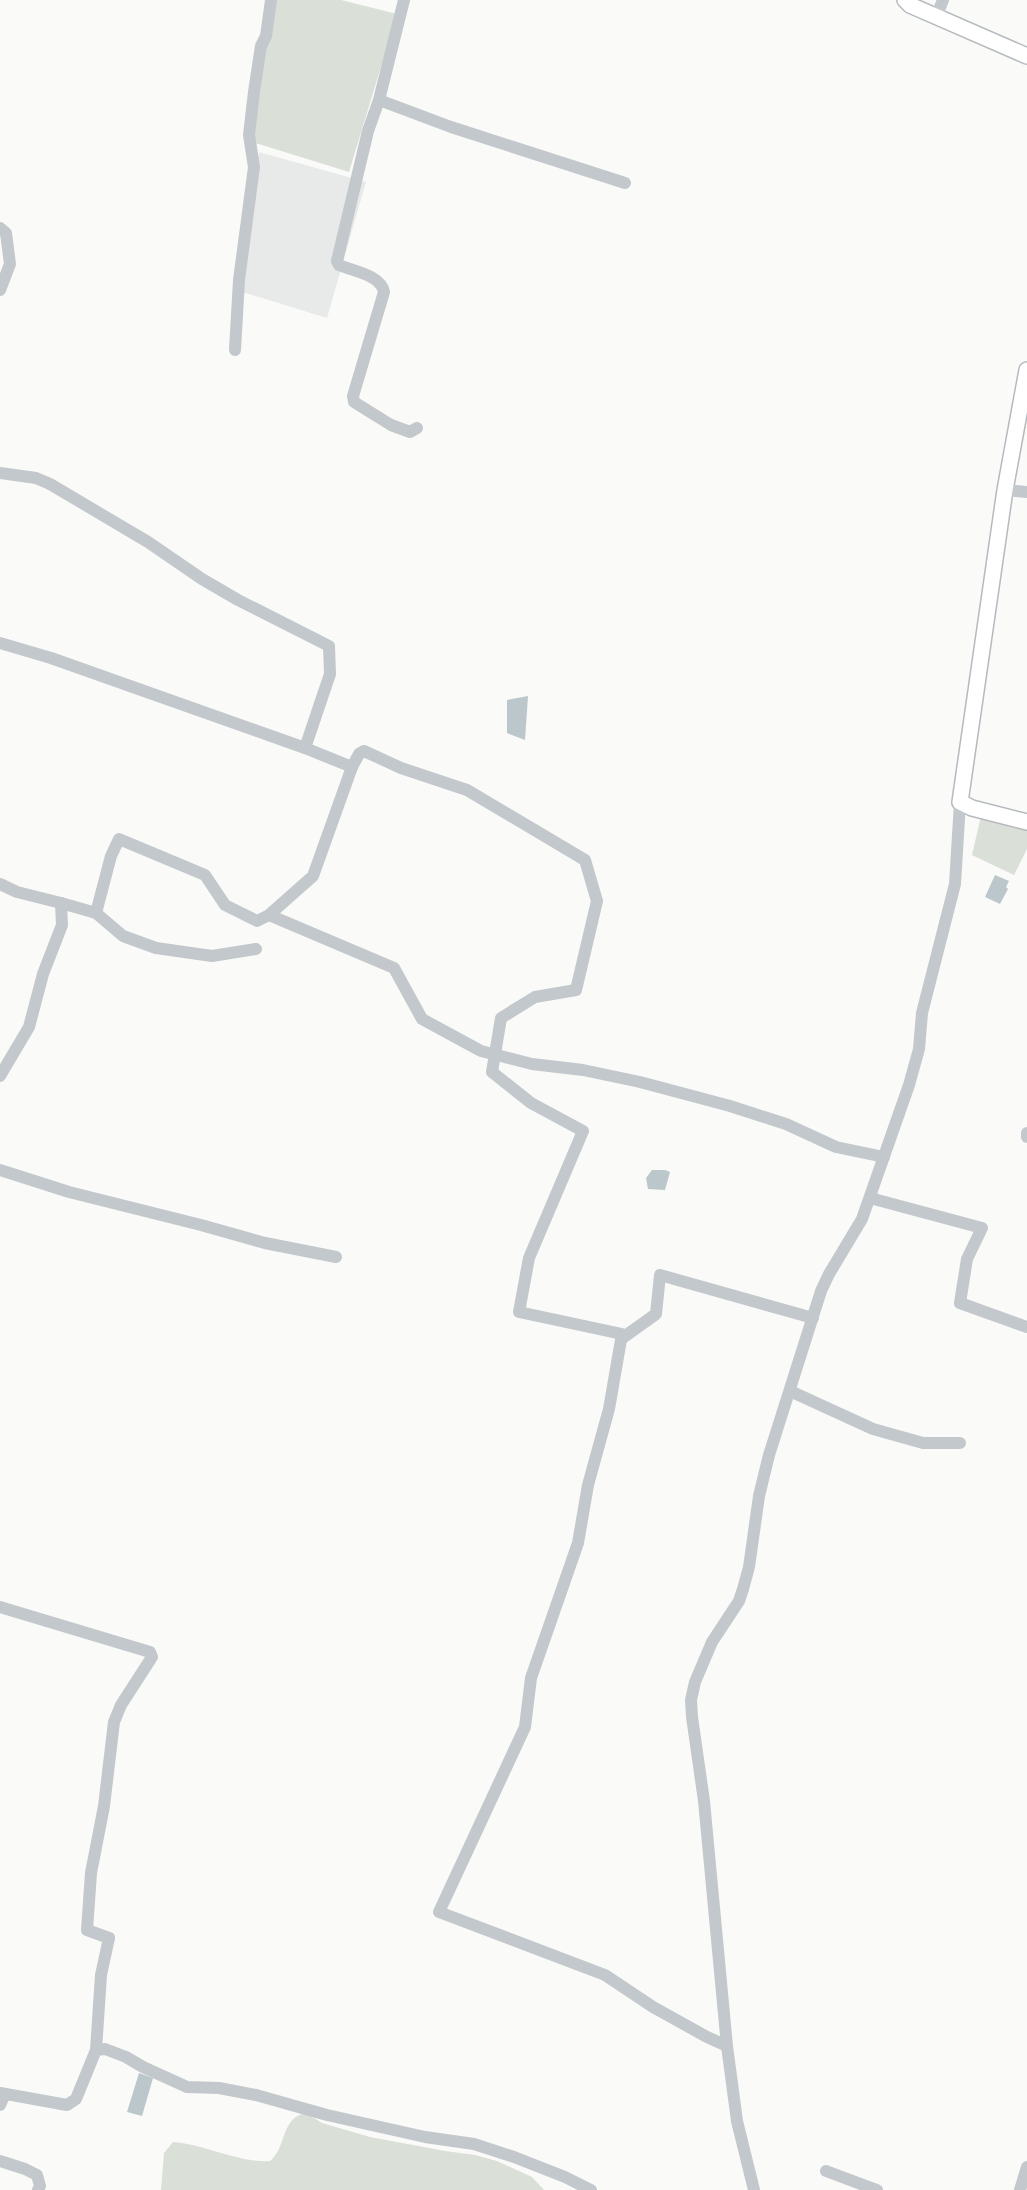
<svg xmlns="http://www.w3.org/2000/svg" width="1027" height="2190" font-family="'Nunito Sans',sans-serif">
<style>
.built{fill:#e8e9e9}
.green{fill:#dadfd7}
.water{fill:#bbc7cb}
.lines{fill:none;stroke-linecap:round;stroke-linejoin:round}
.major-casing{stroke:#b5babe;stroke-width:18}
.minor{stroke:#c3c8cc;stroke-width:12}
.major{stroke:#fff;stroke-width:15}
</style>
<rect width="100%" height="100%" fill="#fafaf8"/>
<polygon class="built" points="259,152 366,182 327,318 239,291"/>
<g class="green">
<polygon points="274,0 341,0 397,14 349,172 252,142"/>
<polygon points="981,816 1008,822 1027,830 1027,849 1014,875 972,855"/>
<path d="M302,2114L309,2115L322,2123L370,2137L445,2151L475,2155L497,2161L532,2177L544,2190H161L164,2153L173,2142C205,2144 237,2163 270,2161C286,2148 281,2121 302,2114Z"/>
</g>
<g class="water">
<polygon points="528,696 525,740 507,733 507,700"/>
<polygon points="995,875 1009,881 1006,887 1008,889 1000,904 985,897"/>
<polygon points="652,1170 665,1170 670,1172 665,1190 648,1189 646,1178"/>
<polygon points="139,2073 153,2078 142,2116 127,2112"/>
</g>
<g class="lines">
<defs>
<g id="major">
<polyline points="905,0 910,5 1027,56"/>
<polyline points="1027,370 1005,490 960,802 972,808 1027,822"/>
</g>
</defs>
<use href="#major" class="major-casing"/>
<g class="minor">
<path d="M404,0L379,100L368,131L337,261L339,265C353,271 381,275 384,292L353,396L354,402L391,425L410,432L417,428"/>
<polyline points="936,17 943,0"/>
<polyline points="379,100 451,127 625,183"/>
<polyline points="0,228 6,233 10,264 0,290"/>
<polyline points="235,350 239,280 254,167 249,135 254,92 261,46 266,36 271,0"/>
<polyline points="0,473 36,478 50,484 148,542 202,579 238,600 329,646 330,674 305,748 352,767 313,876 269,915 257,921 225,905 205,875 119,839 111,856 96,913 61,903"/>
<polyline points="1005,490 1027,492"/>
<polyline points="0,643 51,658 305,748"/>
<polyline points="352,767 359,754 364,751 401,768 467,790 585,860 597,901 576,990 535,997 501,1018 492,1072 531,1103 583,1131 529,1258 519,1312 622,1334 609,1409 588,1485 578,1543 531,1678 525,1727 439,1912 605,1975 653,2007 707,2037 727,2046"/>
<polyline points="0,884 17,892 61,903 62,925 43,974 29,1027 0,1076"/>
<polyline points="96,913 123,936 156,948 212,956 256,949"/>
<polyline points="269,915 394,968 422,1019 481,1051 532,1064 583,1070 640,1082 730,1106 786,1124 836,1147 884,1157"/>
<polyline points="1027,1133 1027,1137"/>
<polyline points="0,1170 69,1192 201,1225 265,1243 336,1257"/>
<polyline points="870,1198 982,1228 967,1259 960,1303 1027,1327"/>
<polyline points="621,1339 656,1314 660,1275 813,1318"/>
<polyline points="790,1391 873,1429 923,1443 960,1443"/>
<polyline points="0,1607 150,1652 152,1657 121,1705 114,1722 104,1806 91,1873 87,1930 109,1938 101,1975 96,2050"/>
<polyline points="0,2093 67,2105 76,2099 96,2050 105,2049 126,2057 143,2067 187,2087 219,2088 256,2095 327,2115 425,2137 474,2144 514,2157 565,2177 591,2190"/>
<polyline points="0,2105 5,2094"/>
<polyline points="0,2161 25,2169 37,2175 40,2186 38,2190"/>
<polyline points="826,2171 877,2190"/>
<polyline points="754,2190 737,2121 727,2046 704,1801 692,1717 691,1700 695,1682 712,1642 739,1601 743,1589 749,1567 759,1496 769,1455 821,1291 829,1274 862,1219 909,1085 919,1049 922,1013 955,884 960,802"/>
<polyline points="1020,2190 1027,2167"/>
</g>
<use href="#major" class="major"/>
</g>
</svg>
